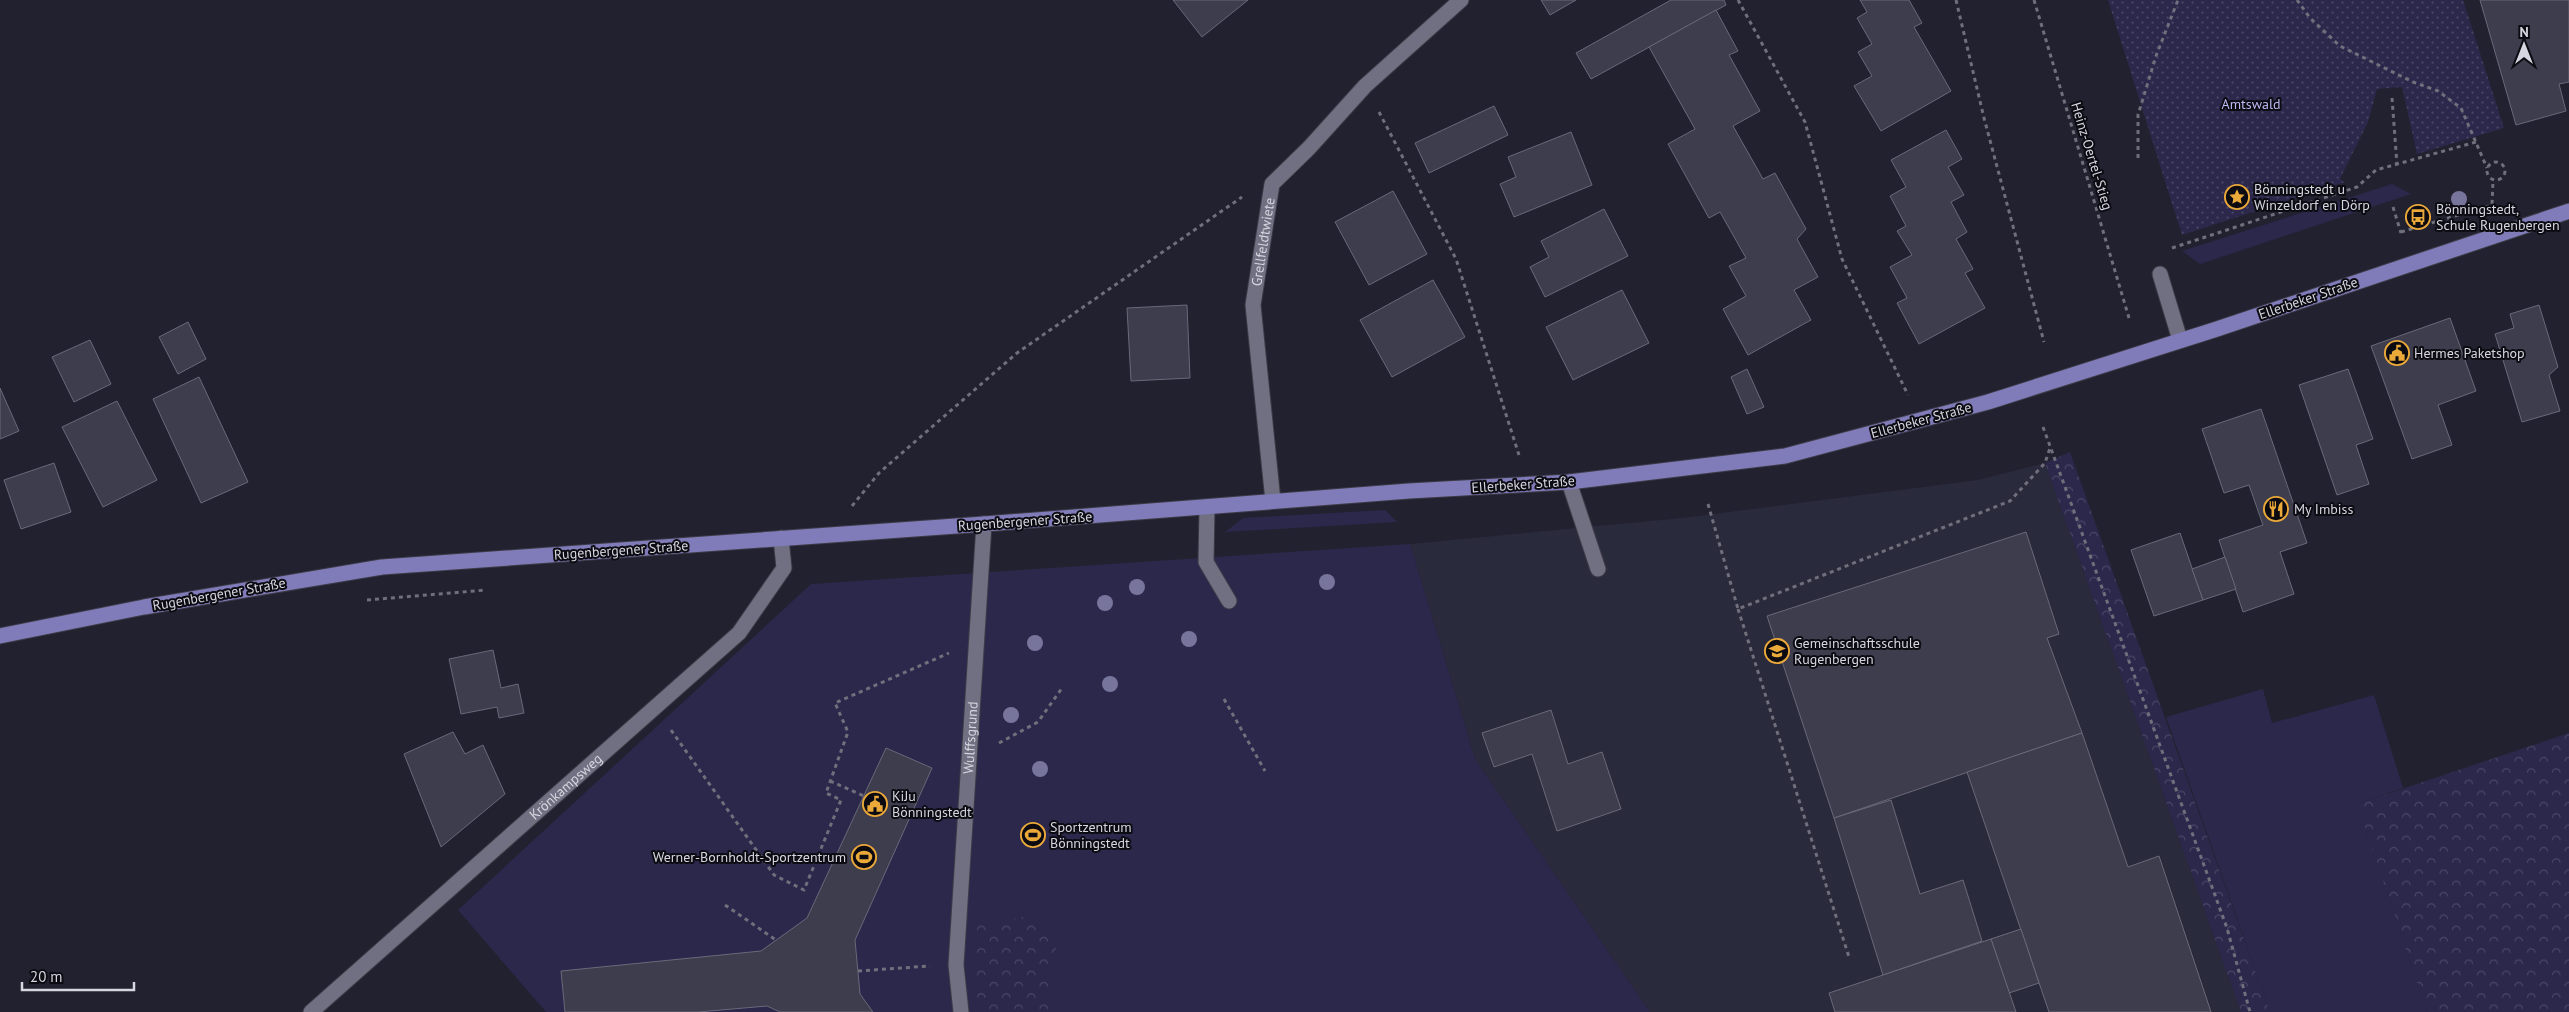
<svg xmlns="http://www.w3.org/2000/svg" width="2569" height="1012" font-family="'PT Sans',sans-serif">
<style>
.built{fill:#2a2a3d}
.grass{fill:#2b284c}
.forest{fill:url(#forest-crowns)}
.park{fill:url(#park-dots)}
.building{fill:#3d3d4d;stroke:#69697a}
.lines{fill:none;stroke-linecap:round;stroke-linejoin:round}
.minor-casing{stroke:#3c3b47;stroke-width:17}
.major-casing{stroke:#3c3b47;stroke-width:17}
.path{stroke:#706f7b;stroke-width:3;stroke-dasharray:4 4;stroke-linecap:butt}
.minor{stroke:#707082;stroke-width:15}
.major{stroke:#807bb9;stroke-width:15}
.tree{fill:#77759c}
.labels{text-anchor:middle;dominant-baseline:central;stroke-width:4;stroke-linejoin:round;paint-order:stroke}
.park-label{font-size:14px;fill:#bcbaf5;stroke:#0c0b12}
.street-label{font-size:14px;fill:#d6d6e0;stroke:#0c0b12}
.poi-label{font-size:14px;fill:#d6d6e0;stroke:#0c0b12;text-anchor:start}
</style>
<defs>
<pattern id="forest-crowns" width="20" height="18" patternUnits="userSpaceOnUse" patternTransform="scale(1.25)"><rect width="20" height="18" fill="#2b284c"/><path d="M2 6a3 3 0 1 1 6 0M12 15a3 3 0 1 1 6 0" fill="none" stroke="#494666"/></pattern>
<pattern id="park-dots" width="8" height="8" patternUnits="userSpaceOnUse" patternTransform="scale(1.25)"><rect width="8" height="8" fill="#2b284c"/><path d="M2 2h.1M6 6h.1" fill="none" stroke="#494666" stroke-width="1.8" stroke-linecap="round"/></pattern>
</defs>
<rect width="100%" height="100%" fill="#22212f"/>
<polygon class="built" points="2045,463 2241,1012 1650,1012 1475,759 1410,544 1682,518 1978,480"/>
<g class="grass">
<polygon points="2392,184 2411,194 2200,264 2182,251"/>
<polygon points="1385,510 1397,522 1225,532 1243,518"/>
<polygon points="1410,544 1475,759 1650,1012 546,1012 458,910 811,584"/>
<polygon points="2263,689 2272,723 2374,695 2403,788 2357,804 2427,1012 2270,1012 2166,717"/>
</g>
<g class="forest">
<polygon points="2070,452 2270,1012 2241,1012 2045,463"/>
<polygon points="2569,733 2569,1012 2427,1012 2357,804"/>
<polygon points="1026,917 1057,944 1046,998 1055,1012 978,1012 973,922"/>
</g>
<polygon class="park" points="2108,0 2463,0 2504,128 2417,154 2402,87 2377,89 2368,122 2340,179 2345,182 2182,235"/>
<g class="building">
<polygon points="1173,0 1248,0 1202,37"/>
<polygon points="1541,0 1576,0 1550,15"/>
<polygon points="1671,0 1724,0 1726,5 1591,79 1576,53"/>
<polygon points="1860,0 1909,0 1922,23 1914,27 1951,91 1881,131 1854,86 1872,76 1858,52 1872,44 1857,18 1867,12"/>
<polygon points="2480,0 2569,0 2569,82 2559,84 2566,111 2516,125"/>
<polygon points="1716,10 1738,51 1729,55 1760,111 1733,126 1763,179 1775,173 1806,229 1797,239 1818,277 1794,290 1811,320 1748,355 1723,309 1746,296 1729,266 1746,258 1720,212 1709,218 1668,144 1695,129 1649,47"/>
<polygon points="1494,106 1508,135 1429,173 1415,143"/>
<polygon points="1946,130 1962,159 1948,167 1964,195 1951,202 1967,232 1956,239 1973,269 1965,273 1985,308 1919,344 1897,303 1907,298 1890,267 1912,255 1897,231 1906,226 1890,196 1906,187 1891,160"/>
<polygon points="1571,132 1592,185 1514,217 1500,184 1516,177 1508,157"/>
<polygon points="1393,191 1427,254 1369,285 1335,222"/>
<polygon points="1604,209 1628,256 1545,297 1530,267 1549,257 1541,241"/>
<polygon points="1433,280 1465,337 1392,377 1360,320"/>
<polygon points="1622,290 1649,343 1573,380 1546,327"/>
<polygon points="1187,305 1190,378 1131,381 1127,308"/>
<polygon points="2539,305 2558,367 2549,375 2560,411 2522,422 2495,334 2514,328 2510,314"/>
<polygon points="2450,318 2476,391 2438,405 2452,445 2412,459 2371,346"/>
<polygon points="188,322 206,359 178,374 159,337"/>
<polygon points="90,340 111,384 74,402 52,357"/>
<polygon points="1747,369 1764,407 1747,414 1731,377"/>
<polygon points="2348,369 2373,439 2356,445 2369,484 2337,495 2299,385"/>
<polygon points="199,377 248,482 201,503 153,399"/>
<polygon points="0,388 19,431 0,439"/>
<polygon points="117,401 157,480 103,507 62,427"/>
<polygon points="2261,409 2307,543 2280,552 2294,594 2243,612 2219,540 2263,525 2249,485 2224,493 2202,429"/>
<polygon points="54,463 71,512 21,529 4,480"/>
<polygon points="2026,532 2059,634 2047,638 2082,733 1834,818 1767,616"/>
<polygon points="2180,533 2203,600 2154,616 2131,550"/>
<polygon points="2225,557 2236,589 2203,600 2192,569"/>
<polygon points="493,650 501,688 518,684 524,713 499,718 497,707 461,714 449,659"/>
<polygon points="1551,710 1568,764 1602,752 1621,809 1557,831 1532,754 1494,767 1482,733"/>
<polygon points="453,732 465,754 483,745 505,794 441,847 404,754"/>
<polygon points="2082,733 2128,867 2159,856 2211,1012 2049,1012 1967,772"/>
<polygon points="886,748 932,768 855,940 860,994 873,1012 780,1012 767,1006 698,1012 565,1012 561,971 761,951 807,918"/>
<polygon points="1891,800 1920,894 1963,880 1982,941 1883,975 1834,818"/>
<polygon points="2021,929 2039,983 2009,993 1991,939"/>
<polygon points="1991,939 2016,1012 1835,1012 1829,993"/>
</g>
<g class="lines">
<defs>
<g id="minor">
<polyline points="2160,274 2180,340"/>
<polyline points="1569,482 1598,569"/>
<path id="s1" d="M1273,501L1253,305L1272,184L1309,148L1365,86L1461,0"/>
<polyline points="1207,507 1206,562 1229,601"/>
<path id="s2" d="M311,1012L739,633L784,568L781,538"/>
<path id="s3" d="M961,1012L956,965L984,524"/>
</g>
<polyline id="major" points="0,636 144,607 382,567 984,524 1409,491 1569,482 1785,456 1988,402 2217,329 2569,211"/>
</defs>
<use href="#minor" class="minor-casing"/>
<use href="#major" class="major-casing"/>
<g class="path">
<polyline points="1738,0 1805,122 1842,259 1908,395"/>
<polyline points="1956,0 1984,118 2044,342"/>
<polyline points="2034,0 2129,318"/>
<polyline points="2297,0 2310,18 2340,46 2413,82 2438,91 2461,108 2487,168"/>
<polyline points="2392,98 2397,165"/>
<polyline points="1379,112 1456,259 1519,455"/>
<polyline points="2138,158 2138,115 2156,56 2178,0"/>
<circle cx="2496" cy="171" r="9"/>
<polyline points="2393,207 2401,233"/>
<polyline points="2401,232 2492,205 2493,180"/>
<polyline points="2172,248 2357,187 2376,170 2476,142"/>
<polyline points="2043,427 2227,928 2250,1012"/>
<polyline points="1708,504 1738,609 2010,501 2045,463 2050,448"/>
<polyline points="852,506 879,473 1017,353 1242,197"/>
<polyline points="367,600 486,590"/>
<polyline points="1738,609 1849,957"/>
<polyline points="1224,699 1265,771"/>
<polyline points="671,730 774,875 804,890 841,800 826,793 848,732 835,703 949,653"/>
<polyline points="999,743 1038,722 1062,688"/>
<polyline points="830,781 864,796"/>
<polyline points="725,905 776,940"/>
<polyline points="858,971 930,966"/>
</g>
<use href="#minor" class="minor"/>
<use href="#major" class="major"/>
</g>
<g class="tree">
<circle cx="2459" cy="199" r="8"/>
<circle cx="1327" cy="582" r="8"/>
<circle cx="1137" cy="587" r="8"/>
<circle cx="1105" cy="603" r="8"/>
<circle cx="1189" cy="639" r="8"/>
<circle cx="1035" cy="643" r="8"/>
<circle cx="1110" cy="684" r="8"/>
<circle cx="1011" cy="715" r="8"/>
<circle cx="1040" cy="769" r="8"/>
</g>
<defs>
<symbol id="sight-ring" viewBox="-11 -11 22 22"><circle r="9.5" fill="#0c0b12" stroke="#eba93a" stroke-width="1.5"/><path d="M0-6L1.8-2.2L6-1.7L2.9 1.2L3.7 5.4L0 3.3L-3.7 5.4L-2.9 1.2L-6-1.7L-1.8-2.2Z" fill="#eba93a"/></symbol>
<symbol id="bus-ring" viewBox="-11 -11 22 22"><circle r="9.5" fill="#0c0b12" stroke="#eba93a" stroke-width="1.5"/><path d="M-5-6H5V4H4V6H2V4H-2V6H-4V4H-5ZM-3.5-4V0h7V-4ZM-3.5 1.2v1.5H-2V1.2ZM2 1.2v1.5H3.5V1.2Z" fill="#eba93a"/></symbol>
<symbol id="civic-ring" viewBox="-11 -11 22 22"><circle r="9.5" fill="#0c0b12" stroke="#eba93a" stroke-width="1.5"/><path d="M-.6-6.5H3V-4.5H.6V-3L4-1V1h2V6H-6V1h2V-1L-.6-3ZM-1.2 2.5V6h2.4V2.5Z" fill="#eba93a"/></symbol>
<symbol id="restaurant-ring" viewBox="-11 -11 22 22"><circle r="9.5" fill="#0c0b12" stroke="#eba93a" stroke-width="1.5"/><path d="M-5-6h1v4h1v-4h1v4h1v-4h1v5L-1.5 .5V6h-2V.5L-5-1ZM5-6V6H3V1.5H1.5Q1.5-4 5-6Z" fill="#eba93a"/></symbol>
<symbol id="school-ring" viewBox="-11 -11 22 22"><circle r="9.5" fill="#0c0b12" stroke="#eba93a" stroke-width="1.5"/><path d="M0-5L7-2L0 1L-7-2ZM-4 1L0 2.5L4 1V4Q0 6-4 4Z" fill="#eba93a"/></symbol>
<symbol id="stadium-ring" viewBox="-11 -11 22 22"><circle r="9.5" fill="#0c0b12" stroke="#eba93a" stroke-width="1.5"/><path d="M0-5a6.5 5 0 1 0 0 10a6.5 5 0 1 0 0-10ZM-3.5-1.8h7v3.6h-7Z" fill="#eba93a"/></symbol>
</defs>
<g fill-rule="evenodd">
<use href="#sight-ring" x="2223" y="183" width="28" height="28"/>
<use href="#bus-ring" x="2404" y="203" width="28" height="28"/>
<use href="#civic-ring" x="2383" y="339" width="28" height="28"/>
<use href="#restaurant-ring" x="2262" y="495" width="28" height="28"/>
<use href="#school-ring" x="1763" y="637" width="28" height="28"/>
<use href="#civic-ring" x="861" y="790" width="28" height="28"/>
<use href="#stadium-ring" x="1019" y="821" width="28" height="28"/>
<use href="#stadium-ring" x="850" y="843" width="28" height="28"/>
</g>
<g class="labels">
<g class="park-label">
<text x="2251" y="104">Amtswald</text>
</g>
<g class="street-label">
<text transform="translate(2092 156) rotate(73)">Heinz-Oertel-Stieg</text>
<text stroke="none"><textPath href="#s1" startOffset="261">Grellfeldtwiete</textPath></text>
<text transform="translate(2308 298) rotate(-19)">Ellerbeker Straße</text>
<text transform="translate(1921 420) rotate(-15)">Ellerbeker Straße</text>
<text transform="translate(1523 484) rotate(-4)">Ellerbeker Straße</text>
<text transform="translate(1025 521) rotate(-4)">Rugenbergener Straße</text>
<text transform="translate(621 550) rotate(-4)">Rugenbergener Straße</text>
<text transform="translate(219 594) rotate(-10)">Rugenbergener Straße</text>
<text stroke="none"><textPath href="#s3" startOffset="275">Wulffsgrund</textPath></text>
<text stroke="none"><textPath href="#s2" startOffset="340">Krönkampsweg</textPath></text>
</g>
<g class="poi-label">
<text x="2254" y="189">Bönningstedt u<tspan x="2254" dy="16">Winzeldorf en Dörp</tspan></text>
<text x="2436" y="209">Bönningstedt,<tspan x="2436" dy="16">Schule Rugenbergen</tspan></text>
<text x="2414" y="353">Hermes Paketshop</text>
<text x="2294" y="509">My Imbiss</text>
<text x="1794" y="643">Gemeinschaftsschule<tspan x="1794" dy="16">Rugenbergen</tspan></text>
<text x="892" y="796">KiJu<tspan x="892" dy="16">Bönningstedt</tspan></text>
<text x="1050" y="827">Sportzentrum<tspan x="1050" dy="16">Bönningstedt</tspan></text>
<text x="846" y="857" text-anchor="end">Werner-Bornholdt-Sportzentrum</text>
</g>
</g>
<g transform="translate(2524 45)" stroke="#0c0b12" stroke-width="4" paint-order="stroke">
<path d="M0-4L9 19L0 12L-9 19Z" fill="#d6d6e0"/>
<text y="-8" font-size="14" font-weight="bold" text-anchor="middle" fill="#d6d6e0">N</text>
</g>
<path d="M22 982v8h112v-8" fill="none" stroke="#d6d6e0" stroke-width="2.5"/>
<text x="30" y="982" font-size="15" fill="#d6d6e0" stroke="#0c0b12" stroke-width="4" paint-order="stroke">20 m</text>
</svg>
